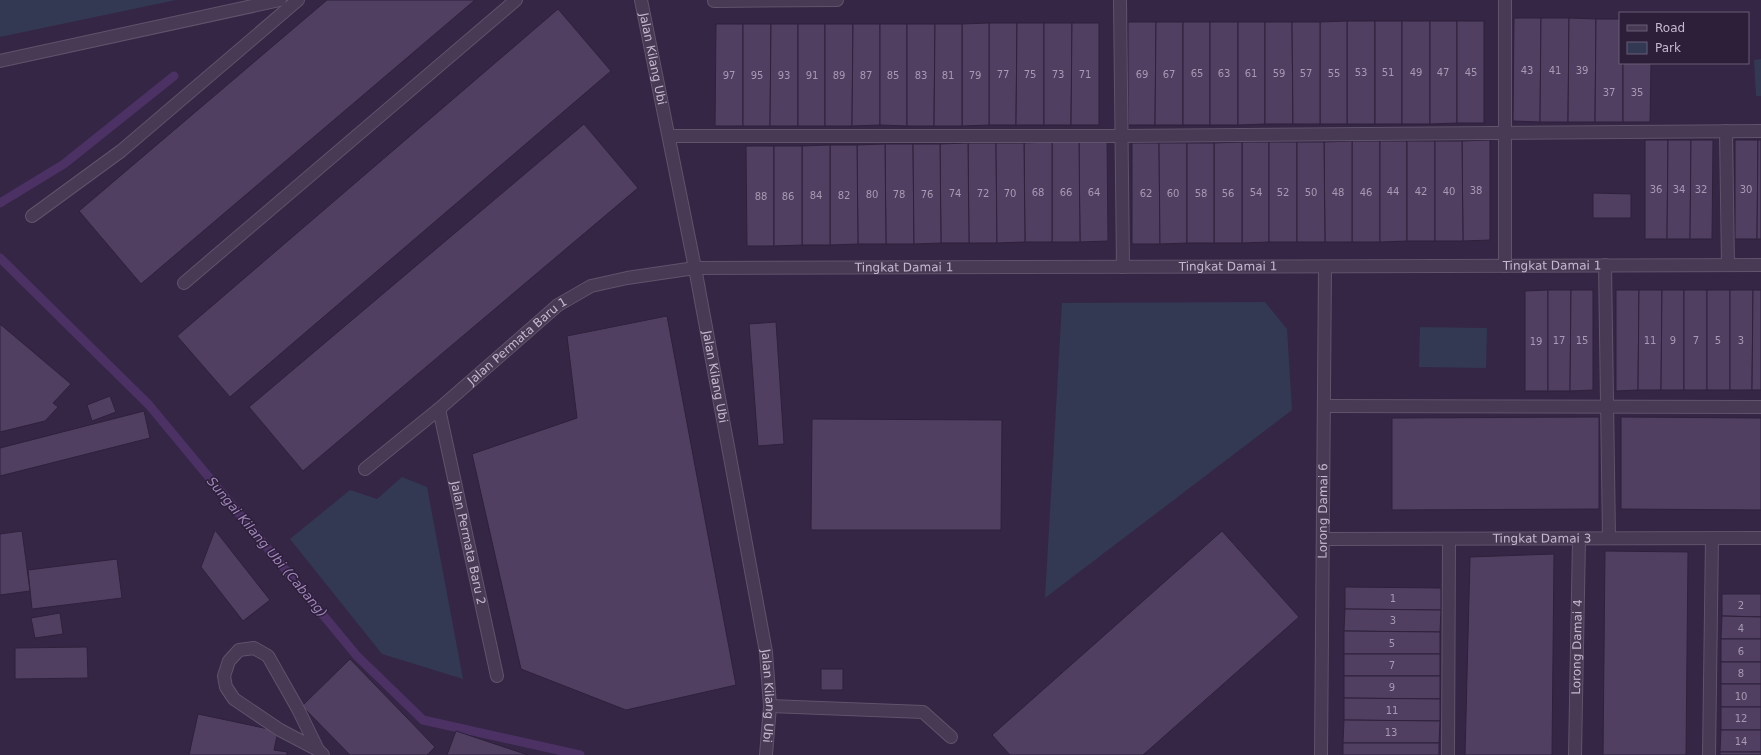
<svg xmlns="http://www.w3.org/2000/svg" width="1761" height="755" font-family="'DejaVu Sans',sans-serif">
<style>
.green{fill:#333853}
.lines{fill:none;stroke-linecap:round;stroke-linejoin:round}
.stream{stroke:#4c3164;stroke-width:9}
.building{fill:#513f62;stroke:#2f213c}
.service-casing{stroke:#60536c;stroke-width:14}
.minor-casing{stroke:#60536c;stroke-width:14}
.tertiary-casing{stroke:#60536c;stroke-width:14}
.service{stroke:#483a54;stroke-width:12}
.minor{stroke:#483a54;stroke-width:12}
.tertiary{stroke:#483a54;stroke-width:12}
.labels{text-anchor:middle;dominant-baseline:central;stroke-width:3;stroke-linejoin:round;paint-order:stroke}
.number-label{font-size:10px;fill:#a79ab3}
.street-label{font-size:12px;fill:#c4b8ce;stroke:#2d1f3a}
.water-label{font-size:13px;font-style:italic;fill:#a085ba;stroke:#2d1f3a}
</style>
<rect width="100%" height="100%" fill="#352645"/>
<g class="green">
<polygon points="0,0 176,0 0,37"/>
<polygon points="1761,59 1761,96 1756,96 1754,60"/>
<polygon points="1265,302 1287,329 1292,410 1045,598 1062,303"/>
<polygon points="1420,327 1487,328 1486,368 1419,367"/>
<polygon points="402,477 427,487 463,679 382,654 290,539 350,490 377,499"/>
</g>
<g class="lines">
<g class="stream">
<polyline points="0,203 64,164 174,76"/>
<polyline points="0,258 149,405 357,656 423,720 580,755"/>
</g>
</g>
<g class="building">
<polygon points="327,0 475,0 141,284 79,211"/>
<polygon points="558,9 611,71 230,397 177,336"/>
<polygon points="1514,18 1541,18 1540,122 1513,121"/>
<polygon points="1541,18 1569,18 1568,122 1540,122"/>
<polygon points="1569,18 1596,19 1595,122 1568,122"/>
<polygon points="1596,19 1620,19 1620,63 1623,63 1623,122 1595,122"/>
<rect x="1347" y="21" width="28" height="103"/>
<polygon points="1347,21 1347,124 1320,124 1320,22"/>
<rect x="1375" y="21" width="27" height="103"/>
<rect x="1402" y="21" width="28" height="103"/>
<polygon points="1430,21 1457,21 1457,123 1430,124"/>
<rect x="1457" y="21" width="27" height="102"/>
<polygon points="1128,22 1156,22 1155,125 1128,125"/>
<polygon points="1156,22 1183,22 1183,125 1155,125"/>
<rect x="1183" y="22" width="27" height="103"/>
<rect x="1210" y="22" width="28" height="103"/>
<polygon points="1238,22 1265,22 1265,124 1238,125"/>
<polygon points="1265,22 1292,22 1293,124 1265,124"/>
<polygon points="1292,22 1320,22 1320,124 1293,124"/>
<polygon points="989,23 1017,23 1016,125 989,125"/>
<polygon points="989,23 989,125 962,126 962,24"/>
<polygon points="1017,23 1044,23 1044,125 1016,125"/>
<polygon points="1044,23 1072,23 1071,125 1044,125"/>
<polygon points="1072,23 1099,23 1099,125 1071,125"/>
<polygon points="716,24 743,24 743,126 715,126"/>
<polygon points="743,24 771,24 770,126 743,126"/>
<polygon points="771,24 798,24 798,126 770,126"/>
<rect x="798" y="24" width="27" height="102"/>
<polygon points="825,24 853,24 852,126 825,126"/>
<polygon points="853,24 880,24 880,125 852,126"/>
<polygon points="880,24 907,24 907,126 880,125"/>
<polygon points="907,24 935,24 934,126 907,126"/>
<polygon points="935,24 962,24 962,126 934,126"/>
<polygon points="1623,63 1651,63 1650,122 1623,122"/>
<polygon points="584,124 638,188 303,471 249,407"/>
<polygon points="1490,140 1490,240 1463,241 1462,141"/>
<polygon points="1645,140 1668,140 1667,239 1645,239"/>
<polygon points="1668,140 1691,140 1690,239 1667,239"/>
<polygon points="1691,140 1713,140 1712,239 1690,239"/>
<polygon points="1735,140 1758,140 1757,239 1735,239"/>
<polygon points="1758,140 1761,140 1761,239 1757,239"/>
<polygon points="1107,141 1108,241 1080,242 1079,142"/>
<rect x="1352" y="141" width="28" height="101"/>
<polygon points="1352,141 1352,242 1325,242 1324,142"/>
<polygon points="1380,141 1407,141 1407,241 1380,242"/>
<rect x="1407" y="141" width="28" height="100"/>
<polygon points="1435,141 1462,141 1463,241 1435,241"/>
<polygon points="1052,142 1079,142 1080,242 1052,242"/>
<polygon points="1052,142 1052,242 1025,242 1024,143"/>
<polygon points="1242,142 1269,142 1269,242 1242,243"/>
<polygon points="1242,142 1242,243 1214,243 1214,143"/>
<rect x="1269" y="142" width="28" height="100"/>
<polygon points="1297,142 1324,142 1325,242 1297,242"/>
<polygon points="968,143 996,143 997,243 969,243"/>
<polygon points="968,143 969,243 941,243 940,144"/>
<polygon points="996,143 1024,143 1025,242 997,243"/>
<polygon points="1132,143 1159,143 1160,244 1132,244"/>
<polygon points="1159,143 1187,143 1187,243 1160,244"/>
<rect x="1187" y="143" width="27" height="100"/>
<polygon points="885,144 913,144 914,244 886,244"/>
<polygon points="885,144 886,244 858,244 857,145"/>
<polygon points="913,144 940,144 941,243 914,244"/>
<polygon points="830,145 857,145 858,244 830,245"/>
<polygon points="830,145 830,245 802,245 802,146"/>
<polygon points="746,146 774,146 774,246 747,246"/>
<polygon points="774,146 802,146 802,245 774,246"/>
<polygon points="1593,193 1631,194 1631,218 1593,218"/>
<polygon points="1548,290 1548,391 1525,391 1525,291"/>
<polygon points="1548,290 1571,290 1570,391 1548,391"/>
<polygon points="1571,290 1593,290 1593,390 1570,391"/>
<polygon points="1616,290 1639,290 1638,390 1616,391"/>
<polygon points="1639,290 1662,290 1661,390 1638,390"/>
<polygon points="1662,290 1684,290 1684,390 1661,390"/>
<rect x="1684" y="290" width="23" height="100"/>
<rect x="1707" y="290" width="23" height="100"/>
<polygon points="1730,290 1753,290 1752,390 1730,390"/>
<polygon points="1753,290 1761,290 1761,390 1752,390"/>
<polygon points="667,316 736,685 626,710 521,669 472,454 577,418 567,336"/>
<polygon points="776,322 784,444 758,446 749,324"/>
<polygon points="0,324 71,384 53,403 58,407 45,421 0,432"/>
<polygon points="110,396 116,412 92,421 87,405"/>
<polygon points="144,411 150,438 0,476 0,448"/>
<polygon points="1599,417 1599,509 1392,510 1392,418"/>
<polygon points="1621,417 1761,418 1761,510 1621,509"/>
<polygon points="812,419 1002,420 1001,530 811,530"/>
<polygon points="215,530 270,600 243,621 201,567"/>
<polygon points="22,531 30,591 0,595 0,534"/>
<polygon points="1222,531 1299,617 1143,755 1010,755 992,735"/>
<polygon points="1605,551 1688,552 1686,755 1603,755"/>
<polygon points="1554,554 1552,755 1465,755 1470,557"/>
<polygon points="117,559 122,598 32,609 28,570"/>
<polygon points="1345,587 1441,588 1441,610 1345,609"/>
<polygon points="1722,594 1761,594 1761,617 1722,616"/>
<polygon points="1345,609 1441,610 1440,632 1344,631"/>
<polygon points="60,613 63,634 35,638 31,618"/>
<polygon points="1722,616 1761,617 1761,639 1721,639"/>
<polygon points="1344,631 1440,632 1440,654 1344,654"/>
<rect x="1721" y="639" width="40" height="23"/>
<polygon points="87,647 88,678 15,679 15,648"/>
<rect x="1344" y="654" width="96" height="22"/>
<polygon points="350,659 435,747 427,755 350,755 302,706"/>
<rect x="1721" y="662" width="40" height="22"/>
<rect x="821" y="669" width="22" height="21"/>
<polygon points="1344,676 1440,676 1440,699 1344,698"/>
<rect x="1721" y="684" width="40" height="23"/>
<polygon points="1344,698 1440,699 1440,721 1344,720"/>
<rect x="1721" y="707" width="40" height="23"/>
<polygon points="198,714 278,731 274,750 287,752 287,755 189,755"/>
<polygon points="1344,720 1440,721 1439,743 1343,743"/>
<polygon points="1721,730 1761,730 1761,752 1720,752"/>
<polygon points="456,731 528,755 447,755"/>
<rect x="1343" y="743" width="96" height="12"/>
<rect x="1720" y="752" width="41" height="3"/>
</g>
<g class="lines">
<defs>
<g id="service">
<polyline points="1120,0 1123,267"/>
<polyline points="1726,131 1728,265"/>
<polyline points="670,136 1121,136 1761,131"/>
<polyline points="32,216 121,151 298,0"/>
<polyline points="1605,265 1609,538"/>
<polyline points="1505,266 1505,0"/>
<polyline points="1324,406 1761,407"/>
<polyline points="770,706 923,712 951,737"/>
<polyline points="318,750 298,709 268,656 254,648 239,650 229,661 224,676 226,687 234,699 280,730 318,750 323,755"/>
<polyline points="1448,755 1449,539"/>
<polyline points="1709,755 1712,538"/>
</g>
<g id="minor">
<polyline points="714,1 837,0"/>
<polyline points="0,61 280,0"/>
<polyline points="184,283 516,0"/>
<path id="s1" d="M439,409L497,676"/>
<path id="s2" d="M365,469L439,409L558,305L591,286L627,278L695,268L1761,265"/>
<path id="s3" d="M1323,539L1761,538"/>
<path id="s4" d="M1321,755L1325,267"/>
<path id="s5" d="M1575,755L1579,539"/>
</g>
<g id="tertiary">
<path id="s6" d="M641,0L695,268L766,652L770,706L766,755"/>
</g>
</defs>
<use href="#service" class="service-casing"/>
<use href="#minor" class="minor-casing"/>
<use href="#tertiary" class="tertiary-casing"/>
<use href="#service" class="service"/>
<use href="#minor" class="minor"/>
<use href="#tertiary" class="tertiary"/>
</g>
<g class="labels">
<g class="number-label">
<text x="1527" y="70">43</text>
<text x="1555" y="70">41</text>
<text x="1582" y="70">39</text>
<text x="1361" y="72">53</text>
<text x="1388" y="72">51</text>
<text x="1416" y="72">49</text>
<text x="1443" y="72">47</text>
<text x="1471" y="72">45</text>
<text x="1197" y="73">65</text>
<text x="1224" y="73">63</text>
<text x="1251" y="73">61</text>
<text x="1279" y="73">59</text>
<text x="1306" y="73">57</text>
<text x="1334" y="73">55</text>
<text x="1003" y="74">77</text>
<text x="1030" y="74">75</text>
<text x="1058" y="74">73</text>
<text x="1085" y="74">71</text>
<text x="1142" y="74">69</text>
<text x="1169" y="74">67</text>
<text x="729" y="75">97</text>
<text x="757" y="75">95</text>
<text x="784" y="75">93</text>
<text x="812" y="75">91</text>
<text x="839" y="75">89</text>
<text x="866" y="75">87</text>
<text x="893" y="75">85</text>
<text x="921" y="75">83</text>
<text x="948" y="75">81</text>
<text x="975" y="75">79</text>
<text x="1609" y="92">37</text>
<text x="1637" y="92">35</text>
<text x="1656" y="189">36</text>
<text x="1679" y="189">34</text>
<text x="1701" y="189">32</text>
<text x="1746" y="189">30</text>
<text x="1476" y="190">38</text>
<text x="1393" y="191">44</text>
<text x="1421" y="191">42</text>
<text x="1449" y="191">40</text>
<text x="1038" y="192">68</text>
<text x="1066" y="192">66</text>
<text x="1094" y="192">64</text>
<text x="1256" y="192">54</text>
<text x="1283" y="192">52</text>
<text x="1311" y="192">50</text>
<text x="1338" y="192">48</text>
<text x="1366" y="192">46</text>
<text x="955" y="193">74</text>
<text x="983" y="193">72</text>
<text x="1010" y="193">70</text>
<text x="1146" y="193">62</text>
<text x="1173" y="193">60</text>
<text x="1201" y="193">58</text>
<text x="1228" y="193">56</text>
<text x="872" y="194">80</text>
<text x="899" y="194">78</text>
<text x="927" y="194">76</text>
<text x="816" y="195">84</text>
<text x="844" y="195">82</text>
<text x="761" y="196">88</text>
<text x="788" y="196">86</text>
<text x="1559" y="340">17</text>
<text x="1582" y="340">15</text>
<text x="1650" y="340">11</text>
<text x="1673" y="340">9</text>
<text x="1696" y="340">7</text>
<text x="1718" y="340">5</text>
<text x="1741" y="340">3</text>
<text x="1536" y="341">19</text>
<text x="1393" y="598">1</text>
<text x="1741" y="605">2</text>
<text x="1393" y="620">3</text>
<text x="1741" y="628">4</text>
<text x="1392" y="643">5</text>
<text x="1741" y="651">6</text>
<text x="1392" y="665">7</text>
<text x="1741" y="673">8</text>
<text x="1392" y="687">9</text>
<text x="1741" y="696">10</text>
<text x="1392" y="710">11</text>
<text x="1741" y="718">12</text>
<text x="1391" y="732">13</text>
<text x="1741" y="741">14</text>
</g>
<g class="street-label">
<text stroke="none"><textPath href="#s6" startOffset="60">Jalan Kilang Ubi</textPath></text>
<text stroke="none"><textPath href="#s2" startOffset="1254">Tingkat Damai 1</textPath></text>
<text stroke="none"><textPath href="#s2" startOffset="606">Tingkat Damai 1</textPath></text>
<text stroke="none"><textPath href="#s2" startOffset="930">Tingkat Damai 1</textPath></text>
<text stroke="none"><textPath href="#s2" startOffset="199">Jalan Permata Baru 1</textPath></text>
<text stroke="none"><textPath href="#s6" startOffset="384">Jalan Kilang Ubi</textPath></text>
<text stroke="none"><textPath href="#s4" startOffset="244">Lorong Damai 6</textPath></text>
<text stroke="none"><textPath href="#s3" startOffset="219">Tingkat Damai 3</textPath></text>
<text stroke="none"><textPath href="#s1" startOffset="137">Jalan Permata Baru 2</textPath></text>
<text stroke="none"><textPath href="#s5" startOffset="108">Lorong Damai 4</textPath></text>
<text stroke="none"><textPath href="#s6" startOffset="708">Jalan Kilang Ubi</textPath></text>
</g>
<g class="water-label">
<text transform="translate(267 547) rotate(50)">Sungai Kilang Ubi (Cabang)</text>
</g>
</g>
<rect x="1619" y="12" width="130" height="52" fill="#2d1f3a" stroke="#695c75"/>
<rect x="1627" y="25" width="20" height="6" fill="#483a54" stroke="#695c75"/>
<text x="1655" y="32" font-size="12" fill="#c4b8ce">Road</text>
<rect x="1627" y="42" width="20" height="12" fill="#333853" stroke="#695c75"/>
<text x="1655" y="52" font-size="12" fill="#c4b8ce">Park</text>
</svg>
